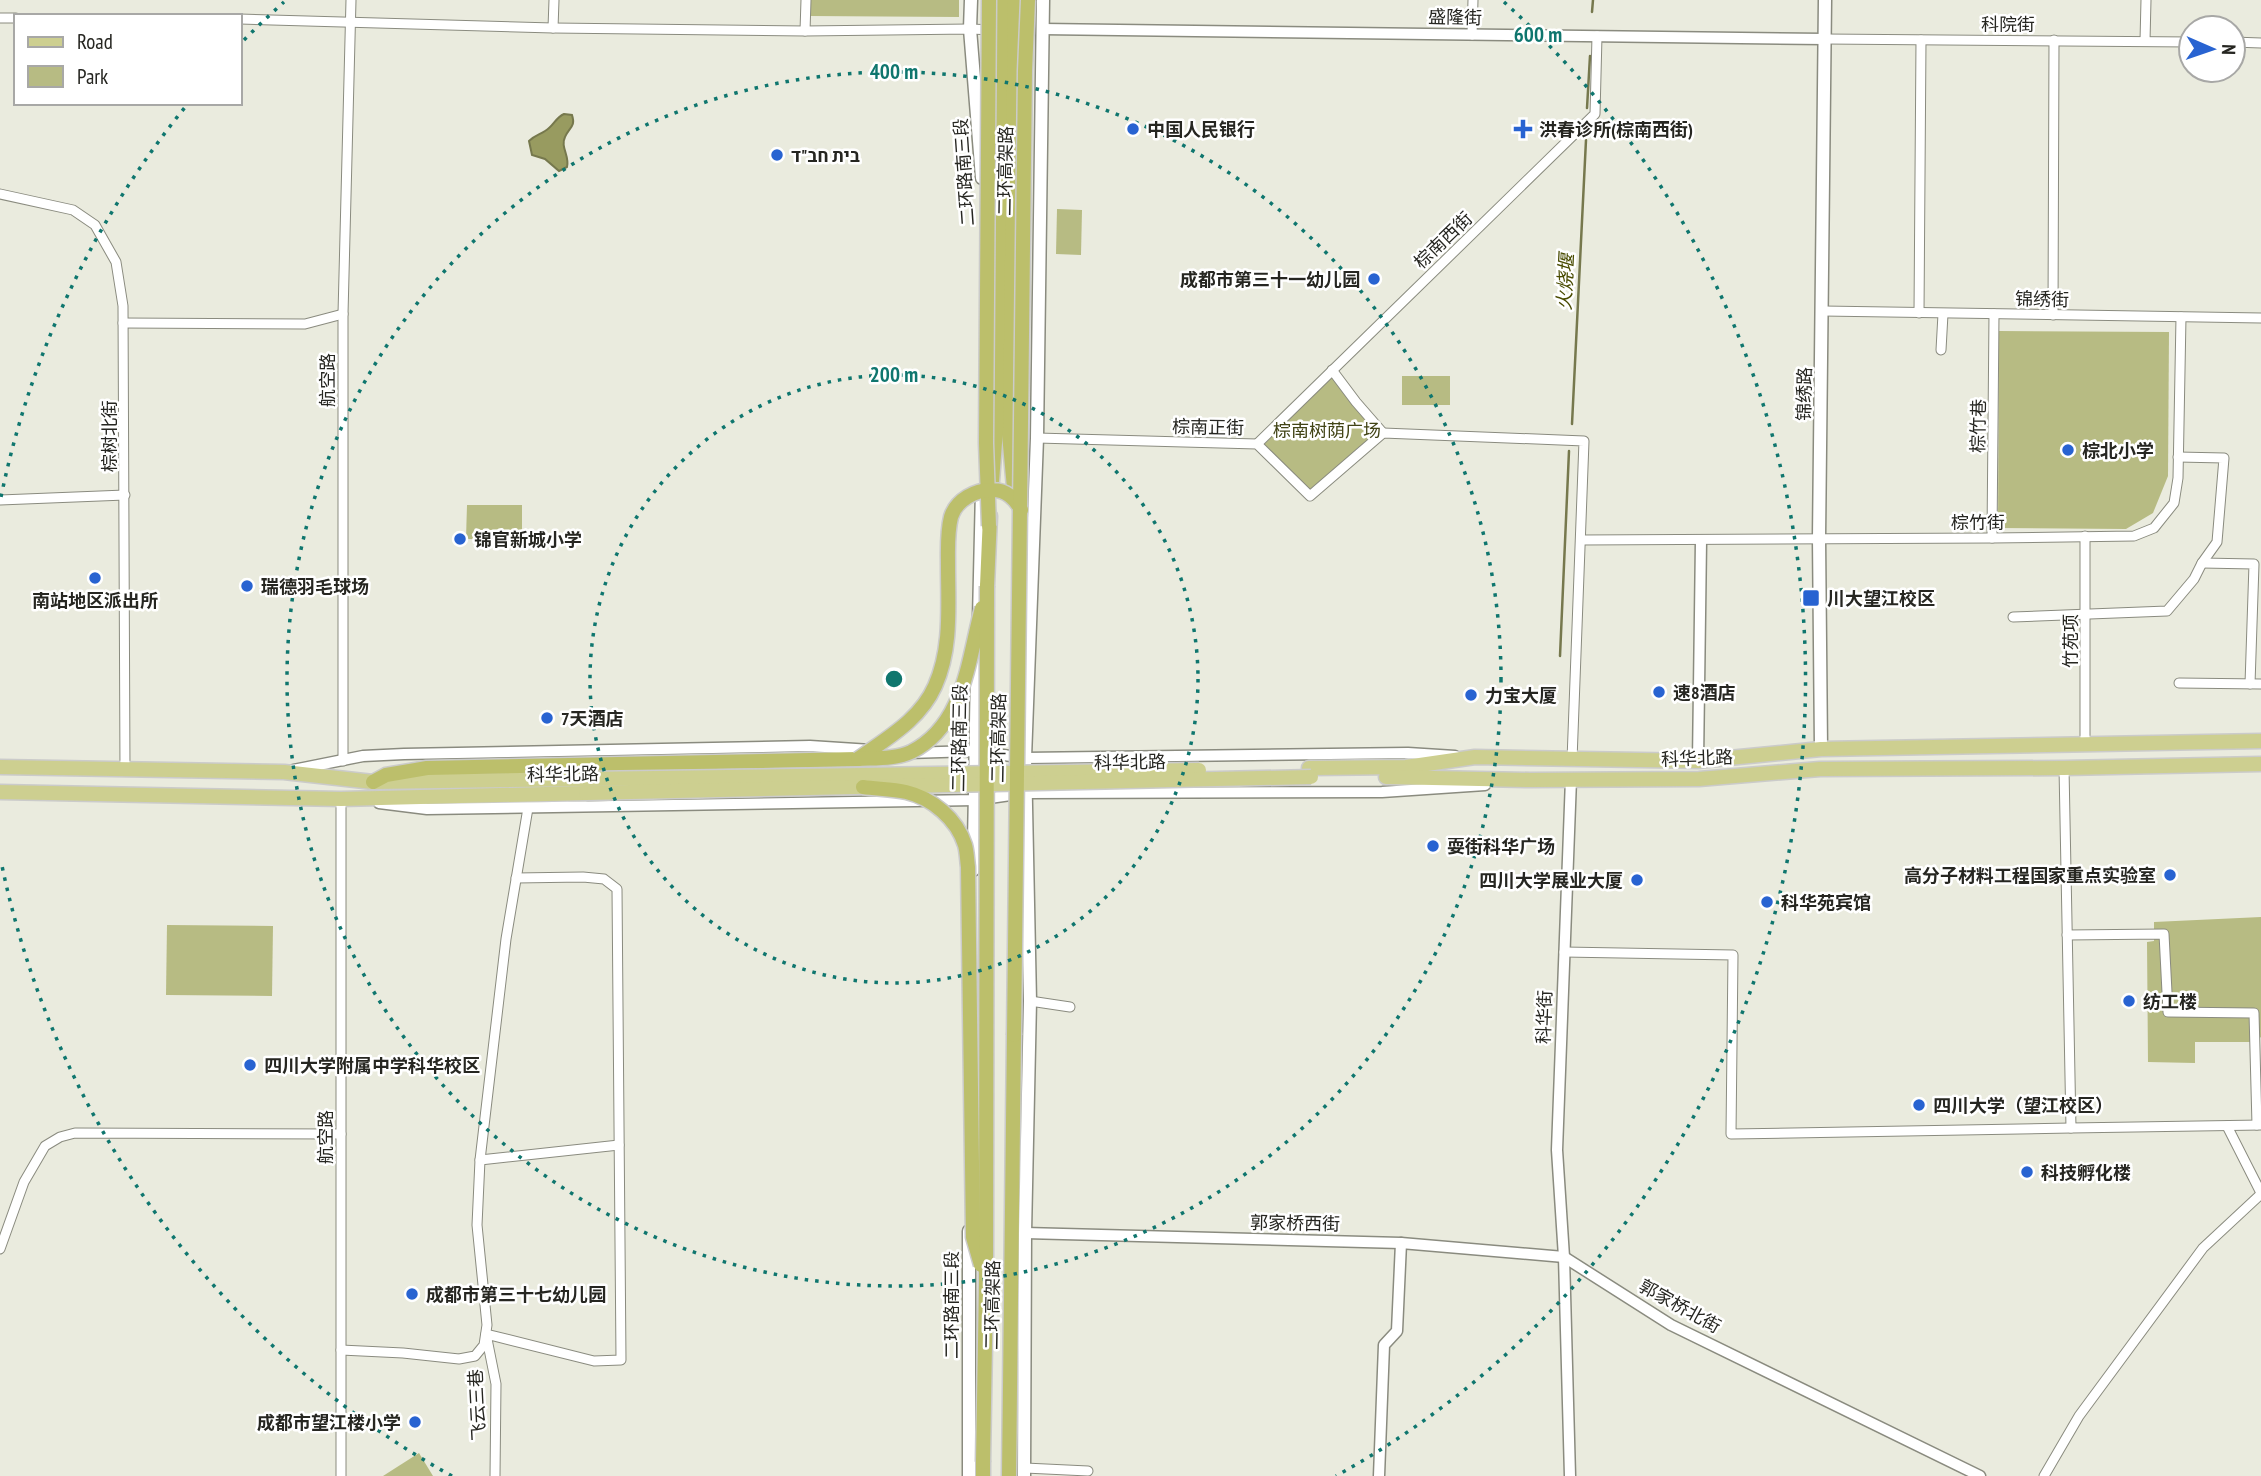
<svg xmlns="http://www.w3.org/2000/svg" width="2261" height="1476" font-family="'PT Sans Narrow','Noto Sans SC',Heebo,sans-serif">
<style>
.green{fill:#b7bb83}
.water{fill:#989b60;stroke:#76784d;stroke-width:2}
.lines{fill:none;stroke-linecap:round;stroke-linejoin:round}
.stream{stroke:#76784d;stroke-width:2.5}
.minor-casing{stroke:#8a8b7f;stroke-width:11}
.tertiary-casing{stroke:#8a8b7f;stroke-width:13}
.secondary-casing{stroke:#8a8b7f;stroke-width:15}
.primary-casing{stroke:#cbcbca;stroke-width:17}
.trunk-casing{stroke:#cbcbca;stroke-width:17}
.minor{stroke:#fff;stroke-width:9}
.tertiary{stroke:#fff;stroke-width:10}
.secondary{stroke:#fff;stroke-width:12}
.primary{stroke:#cdcf90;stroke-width:14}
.trunk{stroke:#bcbf6b;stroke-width:14}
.primary-bridge-casing{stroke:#cbcbca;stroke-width:17;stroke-linecap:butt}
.trunk-bridge-casing{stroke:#cbcbca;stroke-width:17;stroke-linecap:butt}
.primary-bridge{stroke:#cdcf90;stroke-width:14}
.trunk-bridge{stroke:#bcbf6b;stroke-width:14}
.ring{fill:none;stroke:#0f766e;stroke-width:3.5;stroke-dasharray:3.5 7}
.poi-dot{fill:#2863d1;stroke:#fff;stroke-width:2.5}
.labels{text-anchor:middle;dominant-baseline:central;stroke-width:5;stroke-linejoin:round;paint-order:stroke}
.street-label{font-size:18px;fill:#262621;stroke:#fff}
.poi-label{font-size:18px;font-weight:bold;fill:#262621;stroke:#fff;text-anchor:start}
.park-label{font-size:18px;fill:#424416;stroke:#fff}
.water-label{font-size:19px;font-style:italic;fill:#494b00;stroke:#fff}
.centre{fill:#0f766e;stroke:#fff;stroke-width:3.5}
.ring-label{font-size:21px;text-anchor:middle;font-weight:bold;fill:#0f766e;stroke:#fff;stroke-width:5;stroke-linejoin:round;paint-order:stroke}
</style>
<rect width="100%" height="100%" fill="#eaebde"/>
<g class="green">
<polygon points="811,0 959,0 959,17 809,16"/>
<polygon points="1057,209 1082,210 1081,255 1056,254"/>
<polygon points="1999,331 2169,332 2168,476 2153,513 2126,529 1998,528"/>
<polygon points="1332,370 1383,433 1310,496 1257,444"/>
<rect x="1402" y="376" width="48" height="29"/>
<polygon points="467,505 522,505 522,540 466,539"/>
<polygon points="2261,917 2261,1037 2255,1042 2195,1042 2195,1063 2148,1062 2147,942 2154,941 2154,922"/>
<polygon points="167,925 273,926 272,996 166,995"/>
<polygon points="419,1453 433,1476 383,1476"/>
</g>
<path class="water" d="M564,114L572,115C576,127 569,127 565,137C560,147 570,156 567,167L559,171L545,159L532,155L529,141C535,135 539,135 545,131C554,126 555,118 564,114Z"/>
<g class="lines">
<g class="stream">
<polyline points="1592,12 1593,0"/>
<polyline points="1587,108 1590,56"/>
<polyline points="1572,424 1586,140"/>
<polyline points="1560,656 1569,451"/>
</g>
<defs>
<g id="minor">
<polyline points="0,18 16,18"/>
<polyline points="240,19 553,28 805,31 970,29 994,30"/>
<polyline points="553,28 554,0"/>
<polyline points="805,31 806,0"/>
<polyline points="1472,35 1473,0"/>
<polyline points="1825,39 2191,42"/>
<polyline points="2145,41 2146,0"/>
<polyline points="2233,42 2261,43"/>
<polyline points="0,194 73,210 95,225 116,262 123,306 125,770"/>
<polyline points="1823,311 2261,318"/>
<polyline points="1919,313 1921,40"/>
<polyline points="2053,315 2054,40"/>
<polyline points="123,323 305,324 343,314"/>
<polyline points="1941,350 1943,314"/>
<polyline points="1332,370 1356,402 1383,433"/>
<polyline points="1037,438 1257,444 1310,496 1383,433 1584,441 1572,760"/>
<polyline points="1257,444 1595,114 1597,36"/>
<polyline points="0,500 125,495"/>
<polyline points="1992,538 1994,314"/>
<polyline points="1581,540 1992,538 2134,536 2154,528 2174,503 2178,478 2181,317"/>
<polyline points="2202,563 2254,564 2250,684"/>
<polyline points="2013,617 2167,611 2194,579 2202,563 2217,542 2224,458 2178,457"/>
<polyline points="2179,683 2261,684"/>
<polyline points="2085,745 2085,536"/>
<polyline points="343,761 343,314 351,0"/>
<polyline points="2064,768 2071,1128 2261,1125"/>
<polyline points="2067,935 2164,934 2168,1012 2254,1013 2257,1125"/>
<polyline points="1564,952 1733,955 1731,1134 2071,1128"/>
<polyline points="1030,1001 1070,1007"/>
<polyline points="2227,1126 2261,1193"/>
<polyline points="480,1160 619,1145"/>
<polyline points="0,1249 24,1182 45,1146 60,1137 75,1133 341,1134"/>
<polyline points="341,1350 403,1353 459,1359 475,1356 484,1345 487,1325 477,1225 480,1160 506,939 528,808"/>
<polyline points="1025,1468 1088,1471"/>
<polyline points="341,1476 341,799"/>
<polyline points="495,1476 496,1384 486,1334 594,1361 621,1360 617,889 604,879 583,877 516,878"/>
<polyline points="2044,1476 2079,1416 2203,1248 2261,1194"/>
</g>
<g id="tertiary">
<polyline points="1042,29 1825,39"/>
<polyline points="908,753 974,751 1025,758 1408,753 1455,756"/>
<polyline points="1698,761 1701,541"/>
<polyline points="293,770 363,756 404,754 810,746 871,750"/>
<polyline points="379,803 427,809 976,800 1025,793 1382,792 1485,785"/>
<polyline points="1025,1233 1401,1243 1564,1257 1671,1325 1980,1476"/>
<polyline points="1379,1476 1384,1345 1397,1331 1401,1243"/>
<polyline points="1570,1476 1564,1257 1557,1150 1571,779"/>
</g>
<g id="secondary">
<polyline points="971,0 970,29 982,178"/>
<polyline points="979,618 982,490"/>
<polyline points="1821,749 1819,538 1825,0"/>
<path d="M973,870C976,795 975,719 978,644"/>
<polyline points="969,1231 969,1476"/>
<polyline points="1024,1476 1025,1233 1030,1001 1025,758 1037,438 1043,0"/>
</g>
<g id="primary">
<polyline points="0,767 284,772 373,782 585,779"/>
<polyline points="1309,768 1406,767 1475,757 1698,761 1821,749 2261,741"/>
<polyline points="1386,777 1530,780 1699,779 1820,769 2064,768 2261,764"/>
<polyline points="0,792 341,799 586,793"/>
</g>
<g id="trunk">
<polyline points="1014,0 1009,434 1015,498"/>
<polyline points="992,481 996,430 1001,0"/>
<polyline points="987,586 990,516"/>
<polyline points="373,782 386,775 427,768 858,759"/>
<polyline points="983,1476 983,1462"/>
<polyline points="1009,1476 1014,1035"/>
</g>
</defs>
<use href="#minor" class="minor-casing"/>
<use href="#tertiary" class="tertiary-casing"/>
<use href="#secondary" class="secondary-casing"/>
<use href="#primary" class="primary-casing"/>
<use href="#trunk" class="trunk-casing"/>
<use href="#minor" class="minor"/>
<use href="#tertiary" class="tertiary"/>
<use href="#secondary" class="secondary"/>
<use href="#primary" class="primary"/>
<use href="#trunk" class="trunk"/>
<defs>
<g id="primary-bridge">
<polyline points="585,779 1199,770"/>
<polyline points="586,793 1311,777"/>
</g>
<g id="trunk-bridge">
<polyline points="989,0 986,443 989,526"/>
<path d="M858,759C887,738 920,720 935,686C952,648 948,606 948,565C948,549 947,533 951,517C956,500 976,489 993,490C1006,490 1016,499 1021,510"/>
<path d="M858,759C875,758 896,759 911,752C965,725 968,659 982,608"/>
<path d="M863,787C877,789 892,789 906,792C932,798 957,819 965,845C967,852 967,860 968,867L973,1237L981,1265"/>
<polyline points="1014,1035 1025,71 1028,0"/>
<polyline points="983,1462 986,1283 987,586"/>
</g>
</defs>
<use href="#primary-bridge" class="primary-bridge-casing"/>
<use href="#trunk-bridge" class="trunk-bridge-casing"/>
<use href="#primary-bridge" class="primary-bridge"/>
<use href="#trunk-bridge" class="trunk-bridge"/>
</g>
<g class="ring">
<circle cx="894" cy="679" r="304"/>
<circle cx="894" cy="679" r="607"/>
<path d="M452 1476A911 911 0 0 1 1 861M1 497A911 911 0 0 1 186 106M244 40A911 911 0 0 1 284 2M1504 2A911 911 0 0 1 1336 1476"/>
</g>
<g class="poi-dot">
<circle cx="1133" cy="129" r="7"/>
<path d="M1519.5 118.5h7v7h7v7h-7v7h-7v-7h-7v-7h7z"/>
<circle cx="777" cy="155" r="7"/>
<circle cx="1374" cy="279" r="7"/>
<circle cx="2068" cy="450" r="7"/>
<circle cx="460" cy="539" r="7"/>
<circle cx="95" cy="578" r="7"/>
<circle cx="247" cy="586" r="7"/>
<rect x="1802" y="589" width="18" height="18" rx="3.5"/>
<circle cx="1659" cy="692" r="7"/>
<circle cx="1471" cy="695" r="7"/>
<circle cx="547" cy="718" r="7"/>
<circle cx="1433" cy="846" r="7"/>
<circle cx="2170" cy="875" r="7"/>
<circle cx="1637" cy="880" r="7"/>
<circle cx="1767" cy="902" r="7"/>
<circle cx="2129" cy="1001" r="7"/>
<circle cx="250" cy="1065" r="7"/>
<circle cx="1919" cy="1105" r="7"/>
<circle cx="2027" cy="1172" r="7"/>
<circle cx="412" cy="1294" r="7"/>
<circle cx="415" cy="1422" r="7"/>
</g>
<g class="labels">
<g class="street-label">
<text transform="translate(1455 17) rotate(1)">盛隆街</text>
<text x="2008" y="24">科院街</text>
<text transform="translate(1005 171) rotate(-89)">二环高架路</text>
<text transform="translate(964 172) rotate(-94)">二环路南三段</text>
<text transform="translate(1443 240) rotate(-44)">棕南西街</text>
<text transform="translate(2042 299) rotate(1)">锦绣街</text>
<text transform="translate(327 380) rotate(-90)">航空路</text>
<text transform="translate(1804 394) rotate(-89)">锦绣路</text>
<text transform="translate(1978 426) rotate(-89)">棕竹巷</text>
<text transform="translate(1208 427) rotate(1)">棕南正街</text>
<text transform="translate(109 436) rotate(-90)">棕树北街</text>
<text x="1978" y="522">棕竹街</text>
<text transform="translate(2070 641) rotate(-90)">竹苑项</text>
<text transform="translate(959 738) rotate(-89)">二环路南三段</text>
<text transform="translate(998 738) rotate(-89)">二环高架路</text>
<text transform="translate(1697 758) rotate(-2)">科华北路</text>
<text transform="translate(1130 762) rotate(-1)">科华北路</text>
<text transform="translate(563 774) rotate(-1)">科华北路</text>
<text transform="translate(1544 1017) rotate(-88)">科华街</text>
<text transform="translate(325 1137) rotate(-90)">航空路</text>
<text transform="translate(1295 1223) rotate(1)">郭家桥西街</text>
<text transform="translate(951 1305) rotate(-90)">二环路南三段</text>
<text transform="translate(992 1305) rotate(-89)">二环高架路</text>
<text transform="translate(1680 1306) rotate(29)">郭家桥北街</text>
<text transform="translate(477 1405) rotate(-93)">飞云三巷</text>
</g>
<g class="poi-label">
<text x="1147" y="129">中国人民银行</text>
<text x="1539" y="129">洪春诊所(棕南西街)</text>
<text x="791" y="155">בית חב"ד</text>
<text x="1360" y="279" text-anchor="end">成都市第三十一幼儿园</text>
<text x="2082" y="450">棕北小学</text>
<text x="474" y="539">锦官新城小学</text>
<text x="261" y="586">瑞德羽毛球场</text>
<text x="1827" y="598">川大望江校区</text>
<text x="95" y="600" text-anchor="middle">南站地区派出所</text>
<text x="1673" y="692">速8酒店</text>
<text x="1485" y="695">力宝大厦</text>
<text x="561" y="718">7天酒店</text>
<text x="1447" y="846">耍街科华广场</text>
<text x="2156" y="875" text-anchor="end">高分子材料工程国家重点实验室</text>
<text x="1623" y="880" text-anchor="end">四川大学展业大厦</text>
<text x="1781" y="902">科华苑宾馆</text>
<text x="2143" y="1001">纺工楼</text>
<text x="264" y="1065">四川大学附属中学科华校区</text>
<text x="1933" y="1105">四川大学（望江校区）</text>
<text x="2041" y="1172">科技孵化楼</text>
<text x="426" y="1294">成都市第三十七幼儿园</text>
<text x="401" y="1422" text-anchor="end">成都市望江楼小学</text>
</g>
<g class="park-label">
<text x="1327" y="430">棕南树荫广场</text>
</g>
<g class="water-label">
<text transform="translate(1565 282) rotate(-87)">火烧堰</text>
</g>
</g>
<circle cx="894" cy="679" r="10" class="centre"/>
<g class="ring-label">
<text x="1538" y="42">600 m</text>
<text x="894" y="79">400 m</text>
<text x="894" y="382">200 m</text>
</g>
<rect x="14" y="14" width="228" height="91" fill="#ffffff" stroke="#a8a8a6" stroke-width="2"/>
<rect x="28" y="37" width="35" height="10" fill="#cdcf90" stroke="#a8a8a6" stroke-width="2"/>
<text x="77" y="49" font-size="21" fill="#262621">Road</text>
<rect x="28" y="66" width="35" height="21" fill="#b7bb83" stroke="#a8a8a6" stroke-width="2"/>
<text x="77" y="84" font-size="21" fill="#262621">Park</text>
<g transform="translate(2212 49) rotate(92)"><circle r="33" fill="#ffffff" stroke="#a8a8a6" stroke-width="2"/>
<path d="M0-5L12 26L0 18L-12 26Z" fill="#2863d1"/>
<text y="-10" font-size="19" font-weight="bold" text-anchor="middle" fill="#262621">N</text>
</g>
</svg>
